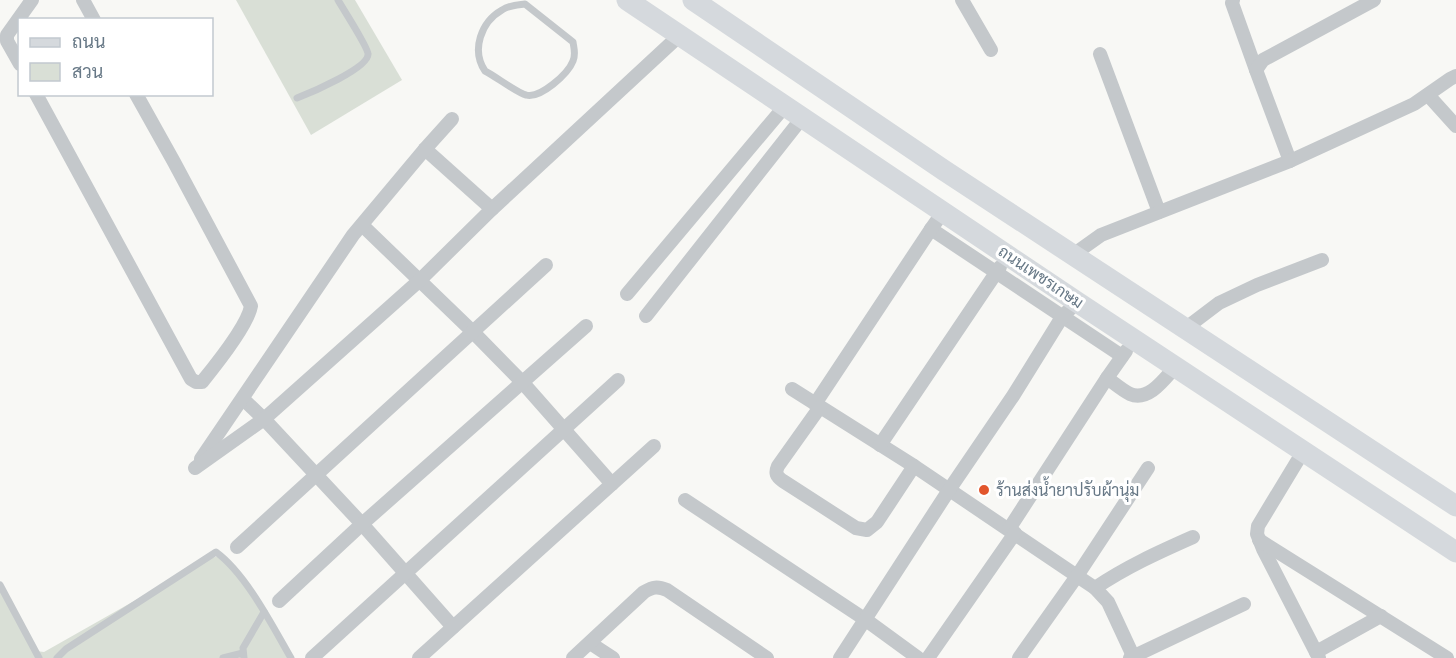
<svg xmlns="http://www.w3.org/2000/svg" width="1456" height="658" font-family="'Fira Sans',Sarabun,sans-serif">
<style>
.green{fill:#d9dfd6}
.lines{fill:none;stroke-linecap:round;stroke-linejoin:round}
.lane{stroke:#c4c8cb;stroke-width:7}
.street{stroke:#c4c8cb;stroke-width:14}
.primary{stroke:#d5d9dd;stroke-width:21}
.poi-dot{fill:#e2562c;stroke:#fff;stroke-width:2}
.labels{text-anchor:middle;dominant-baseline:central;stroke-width:6;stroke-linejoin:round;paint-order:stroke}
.street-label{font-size:16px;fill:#677886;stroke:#fff}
.poi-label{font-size:16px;fill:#677886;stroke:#fff;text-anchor:start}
</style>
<rect width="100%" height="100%" fill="#f8f8f5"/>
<g class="green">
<polygon points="236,0 355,0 402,80 311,135"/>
<polygon points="221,556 226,558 292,658 0,658 0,587 36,651 44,652 210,558"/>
</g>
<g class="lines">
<g class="lane">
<path d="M525,4L573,42C574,49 576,54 573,61C568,74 540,99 526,95C517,93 495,76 485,71C471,50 481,22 502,10C509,5 517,5 525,4Z"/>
<path d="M297,98C310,93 369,68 368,54C368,47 343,9 338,0"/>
<polyline points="0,585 39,658"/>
<path d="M57,658L66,649L216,552C246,574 272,625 291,658"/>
<polyline points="223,658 243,653"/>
<polyline points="244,658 243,648 264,612"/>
</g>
<g class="street">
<polyline points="83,0 94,20"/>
<polyline points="962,0 991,50"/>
<polyline points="1233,0 1232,3 1256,70"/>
<polyline points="1100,54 1159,212"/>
<polyline points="20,64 7,41 7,35 32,0"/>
<path d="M36,94L191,379L196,382H202C215,366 248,325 251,306L174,162L136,94"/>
<polyline points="1428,95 1456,126"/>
<polyline points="425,149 492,209"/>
<polyline points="1290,161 1256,70 1263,60 1374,0"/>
<polyline points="362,225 473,332 523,383 612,484"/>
<polyline points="931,229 1122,356"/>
<polyline points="1073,255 1101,235 1290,161 1414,104 1450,79 1456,76"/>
<polyline points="627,294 785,106"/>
<polyline points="646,316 802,118"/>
<polyline points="1186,328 1219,303 1257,285 1322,260"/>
<path d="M1107,378C1114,383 1122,390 1130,394C1149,402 1165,378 1176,366"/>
<polyline points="792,389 914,466 1077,576 1148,468"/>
<polyline points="243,399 264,419 362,524 453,627"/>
<polyline points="815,404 931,229 943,212"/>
<path d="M820,407L778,466C775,473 776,476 783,481L856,528L867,530L877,522L914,466"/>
<polyline points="880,445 1000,267"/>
<polyline points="1304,450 1258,526 1257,534 1263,549 1319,658"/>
<polyline points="201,459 353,235 425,149 452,119"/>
<polyline points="195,468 264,419 420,280 492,209 680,35"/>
<polyline points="685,500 866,620 918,658"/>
<polyline points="1009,529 1107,378 1126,351"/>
<polyline points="1259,540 1447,658"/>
<polyline points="237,547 546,265"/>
<polyline points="279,601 362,524 586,326"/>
<polyline points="590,643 613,658"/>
<polyline points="1316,652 1381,616"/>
<polyline points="312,658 618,380"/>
<polyline points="419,658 654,446"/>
<path d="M573,658L644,592C653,587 657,586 667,590L767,658"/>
<polyline points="840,658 949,490 1013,396 1062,317 1077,302"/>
<polyline points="928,658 1015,533"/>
<polyline points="1019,658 1077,576 1095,588"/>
<polyline points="1130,658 1244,604"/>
<path d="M1134,658L1108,602L1095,588C1126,567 1159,552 1193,537"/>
</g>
<g class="primary">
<polyline points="627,0 1077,302 1456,552"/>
<polyline points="693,0 945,171 1456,506"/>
</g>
</g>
<circle class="poi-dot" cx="984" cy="490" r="6"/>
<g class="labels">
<g class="street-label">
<text transform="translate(1041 277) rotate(34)">ถนนเพชรเกษม</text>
</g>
<g class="poi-label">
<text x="996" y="490">ร้านส่งน้ำยาปรับผ้านุ่ม</text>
</g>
</g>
<rect x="18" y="18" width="195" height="78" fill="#ffffff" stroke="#c2c9cf" stroke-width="1.5"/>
<rect x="30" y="38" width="30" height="9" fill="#d5d9dd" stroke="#c2c9cf" stroke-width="1.5"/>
<text x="72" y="48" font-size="18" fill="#677886">ถนน</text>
<rect x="30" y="63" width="30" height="18" fill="#d9dfd6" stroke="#c2c9cf" stroke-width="1.5"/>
<text x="72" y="78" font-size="18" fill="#677886">สวน</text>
</svg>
